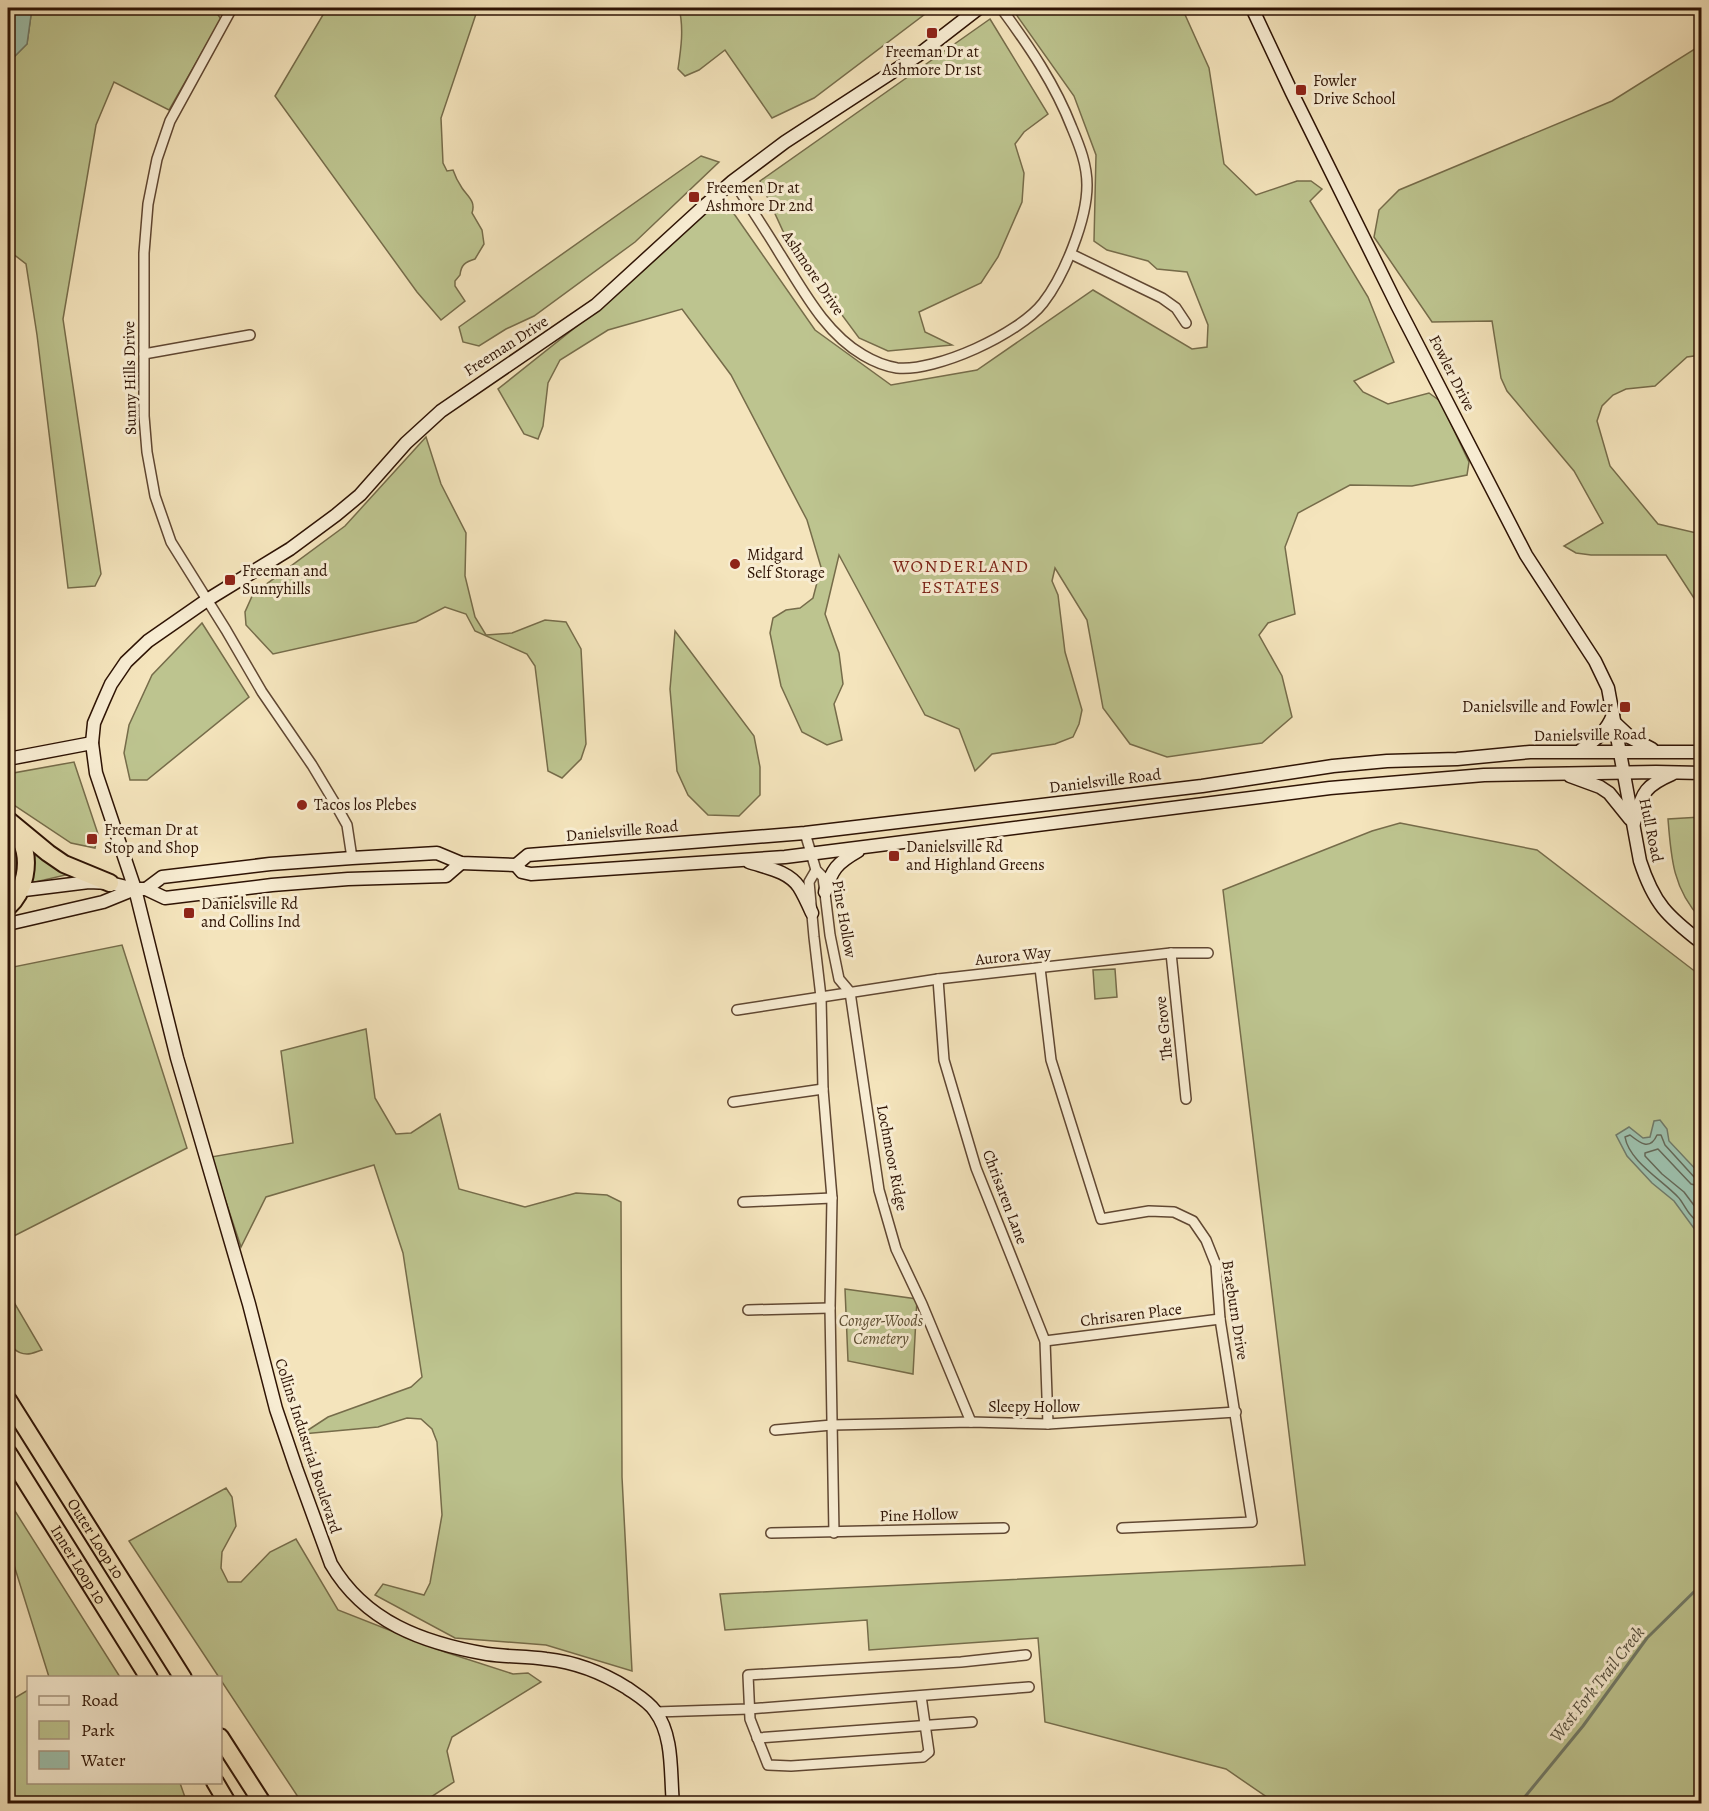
<svg xmlns="http://www.w3.org/2000/svg" width="1709" height="1811" font-family="Alegreya,serif">
<style>
.green{fill:#bdc48f;stroke:#766c4a;stroke-width:1.5}
.water{fill:#9dbfab;stroke:#717a68;stroke-width:1.5}
.lines{fill:none;stroke-linecap:round;stroke-linejoin:round}
.shore{stroke:#666958;stroke-width:1.5}
.stream{stroke:#717a68;stroke-width:3}
.street-casing{stroke:#604732;stroke-width:12}
.secondary-casing{stroke:#2e1304;stroke-width:15}
.highway-casing{stroke:#2e1304;stroke-width:20}
.street{stroke:#f8edd3;stroke-width:9}
.secondary{stroke:#f8edd3;stroke-width:12}
.highway{stroke:#f4e4bc;stroke-width:16}
.poi-dot{fill:#8f2418;stroke:#f8edd3;stroke-width:2}
.labels{text-anchor:middle;dominant-baseline:central;stroke-width:6;stroke-linejoin:round;paint-order:stroke}
.poi-label{font-size:16px;fill:#2e1304;stroke:#f8edd3;text-anchor:start}
.street-label{font-size:16px;fill:#2e1304;stroke:#f8edd3}
.park-label{font-size:16px;font-style:italic;fill:#605135;stroke:#f8edd3}
.neighbourhood-label{font-size:18px;letter-spacing:1.5px;fill:#7a1f14;stroke:#f8edd3}
.water-label{font-size:18px;font-style:italic;fill:#554f3e;stroke:#f8edd3}
</style>
<rect width="100%" height="100%" fill="#f4e4bc"/>
<filter id="stains"><feTurbulence type="fractalNoise" baseFrequency=".00333" numOctaves="4"/><feColorMatrix values="0 0 0 0 .2 0 0 0 0 .09 0 0 0 0 .02 0 0 0 .5 -.17"/></filter>
<radialGradient id="worn" r=".72"><stop offset=".6" stop-color="#630" stop-opacity="0"/><stop offset="1" stop-color="#630" stop-opacity=".3"/></radialGradient>
<g class="green">
<polygon points="32,8 213,8 221,19 169,110 114,82 96,125 63,319 101,574 95,586 68,588 37,335 26,264 8,250 8,63 27,44"/>
<path d="M327,8H478L441,118L443,163L447,171L453,170C455,176 458,182 462,188C468,197 476,201 472,213L482,230L484,244L475,259C465,262 461,265 460,275L455,281V286L465,301L441,320L417,292L275,96Z"/>
<path d="M679,8H933L814,98L772,118L725,50L699,70L685,76L678,69C681,49 684,28 679,8Z"/>
<polygon points="1014,8 1182,8 1209,68 1224,164 1256,195 1297,181 1311,181 1322,189 1310,201 1368,297 1394,362 1354,381 1363,392 1388,404 1429,393 1440,401 1469,462 1467,475 1412,486 1350,485 1298,513 1285,547 1295,614 1268,623 1259,635 1282,676 1292,717 1262,743 1167,757 1130,744 1103,708 1087,620 1055,568 1052,581 1058,595 1065,652 1082,710 1079,724 1073,737 1055,744 992,754 975,771 959,729 925,715 839,555 825,614 839,653 843,684 834,704 842,740 827,745 802,732 781,686 770,633 773,618 786,610 800,608 813,598 821,567 807,520 731,375 682,309 608,330 560,360 548,383 543,426 538,439 524,434 498,389 616,295 723,198 815,330 891,385 977,370 1093,290 1192,349 1207,347 1208,325 1187,272 1157,269 1148,261 1107,250 1094,241 1096,155 1074,96 1013,10"/>
<polygon points="990,19 1048,114 1024,132 1015,144 1024,173 1022,202 998,257 981,283 919,312 925,332 952,345 888,351 859,338 788,242 760,181"/>
<polygon points="1701,45 1701,355 1687,357 1655,386 1626,389 1613,395 1602,406 1597,421 1610,466 1658,524 1701,534 1701,609 1666,555 1591,555 1576,553 1564,546 1603,523 1574,471 1507,391 1501,378 1492,321 1432,322 1374,237 1379,210 1399,190 1612,101"/>
<polygon points="701,156 719,162 635,242 534,316 506,329 479,346 463,342 459,327"/>
<polygon points="426,437 441,484 466,533 465,576 475,617 486,635 512,633 545,620 566,622 581,649 586,744 581,759 562,778 548,771 535,666 527,654 475,631 466,614 445,607 416,622 273,654 246,625 245,612 253,594 345,526"/>
<polygon points="202,623 249,697 147,780 130,780 124,753 129,725 152,675"/>
<polygon points="675,631 754,736 760,767 760,795 739,816 708,815 688,795 677,771 670,689"/>
<polygon points="74,762 98,834 95,848 71,843 8,801 8,774"/>
<path d="M1701,817H1702L1701,919C1673,889 1671,858 1668,819Z"/>
<polygon points="1400,823 1537,850 1701,976 1701,1803 1271,1803 1271,1800 1226,1769 1045,1722 1038,1638 869,1650 867,1620 725,1630 720,1594 1305,1565 1223,890 1372,831"/>
<polygon points="8,828 19,848 17,885 8,887"/>
<polygon points="24,840 70,874 31,883"/>
<polygon points="122,945 187,1148 8,1239 8,968"/>
<polygon points="1115,969 1117,997 1095,999 1093,970"/>
<polygon points="366,1029 375,1098 396,1134 411,1133 440,1114 459,1189 525,1207 576,1193 607,1195 621,1202 622,1477 632,1671 546,1645 455,1638 375,1595 383,1584 424,1595 430,1583 442,1515 437,1442 432,1429 421,1419 407,1418 378,1427 302,1434 328,1417 411,1387 422,1377 403,1253 374,1165 266,1197 241,1247 211,1157 293,1143 281,1051"/>
<polygon points="845,1289 917,1299 913,1374 848,1361"/>
<path d="M8,1291L12,1299L42,1350C38,1351 32,1354 27,1354C0,1354 7,1310 8,1291Z"/>
<polygon points="226,1488 232,1497 236,1526 222,1552 221,1568 228,1582 241,1582 270,1552 296,1539 338,1610 445,1652 513,1674 528,1673 541,1682 452,1737 447,1751 454,1782 422,1803 302,1803 129,1541"/>
<polygon points="8,1500 120,1677 49,1677 8,1546"/>
<polygon points="28,1690 28,1782 180,1783 187,1803 8,1803 8,1702"/>
</g>
<g class="water">
<polygon points="8,8 32,8 27,44 8,63"/>
<polygon points="1660,1120 1667,1129 1669,1141 1701,1175 1701,1238 1674,1201 1652,1183 1627,1156 1616,1135 1629,1127 1643,1138 1650,1137 1654,1121"/>
</g>
<g class="lines">
<g class="shore">
<path d="M1702,1180L1695,1178L1665,1145L1661,1135H1657C1650,1151 1640,1143 1630,1135L1625,1137C1629,1161 1662,1180 1678,1197C1682,1201 1685,1208 1689,1213C1693,1218 1697,1222 1702,1227"/>
<polyline points="1702,1187 1691,1184 1658,1149 1645,1153 1645,1156 1662,1174 1684,1192 1702,1216"/>
</g>
<polyline class="stream" points="1519,1804 1583,1726 1647,1638 1702,1584"/>
<defs>
<g id="street">
<polyline points="232,8 170,121 157,159 148,204 144,253 144,416 147,452 155,496 171,542 226,630 262,692 312,765 333,800 347,825 352,858"/>
<path d="M733,181C749,205 765,229 780,254C803,290 825,333 863,355C873,361 885,366 897,368C936,372 1019,334 1043,303C1064,276 1087,220 1087,185C1087,165 1080,147 1072,128C1055,84 1029,46 1001,8"/>
<polyline points="1071,254 1162,298 1176,308 1186,323"/>
<polyline points="144,354 250,335"/>
<polyline points="805,833 816,870 823,877 830,935 839,979 850,992 879,1190 896,1249 922,1304 971,1422"/>
<polyline points="816,870 809,882 814,937 821,997 823,1089 832,1198 830,1308 834,1533"/>
<polyline points="1171,953 1186,1099"/>
<polyline points="1040,968 1051,1060 1101,1219 1149,1211 1174,1212 1193,1221 1206,1240 1216,1265 1220,1319 1252,1522 1122,1528"/>
<polyline points="938,979 944,1060 976,1168 1045,1341 1048,1424"/>
<polyline points="737,1010 938,979 1171,953 1208,953"/>
<polyline points="733,1102 823,1089"/>
<polyline points="743,1202 832,1198"/>
<polyline points="748,1310 830,1308"/>
<polyline points="1045,1341 1220,1319"/>
<polyline points="775,1430 832,1425 971,1422 1048,1424 1236,1412"/>
<polyline points="771,1533 1004,1528"/>
<polyline points="921,1696 929,1752 923,1757 791,1766 768,1765 750,1719 748,1675 961,1662 1026,1655"/>
<polyline points="656,1712 749,1709 1029,1687"/>
<polyline points="757,1738 972,1722"/>
</g>
<g id="secondary">
<path d="M1252,8L1292,93L1398,307L1526,555L1595,661L1608,688L1640,861C1654,904 1667,916 1702,943"/>
<polyline points="1615,723 1631,738 1652,749"/>
<path d="M1580,751C1595,740 1606,733 1613,715"/>
<polyline points="8,759 92,743"/>
<polyline points="1570,776 1600,787 1609,793 1630,819"/>
<path d="M1634,823C1643,794 1642,787 1672,774"/>
<path d="M749,862C767,868 788,871 799,887C804,895 808,904 812,913"/>
<polyline points="516,865 522,872 531,874 785,857 1330,788 1484,775 1656,772 1702,773"/>
<polyline points="146,889 162,877 270,864 352,858 437,853 461,863 516,865 528,855 805,833 1202,786 1333,766 1387,761 1457,759 1530,752 1702,752"/>
<polyline points="8,892 89,882 110,883 135,889 146,889 165,898 272,885 348,879 446,876 461,863"/>
<path d="M825,892C832,869 837,863 858,851"/>
<polyline points="8,924 103,902 135,889"/>
<path d="M673,1804C670,1774 674,1736 655,1711C648,1701 637,1695 627,1688C603,1673 575,1662 546,1659C526,1656 507,1657 487,1654C423,1643 365,1622 331,1564L296,1468L276,1409L249,1304L177,1058L135,889L96,773L92,743L94,723L103,702L111,684L126,662L148,641L207,600L290,549L336,515L360,495L406,443L441,411L596,305L702,208L733,181L785,142L917,56L979,8"/>
</g>
<g id="highway">
<polyline points="8,820 48,853 64,864 110,883"/>
<path d="M8,907C25,892 31,861 21,841C19,837 15,833 13,829"/>
<path id="s1" d="M8,1400L183,1678"/>
<path id="s2" d="M8,1453L149,1678"/>
<polyline points="220,1737 263,1804"/>
<polyline points="215,1782 228,1804"/>
</g>
</defs>
<use href="#street" class="street-casing"/>
<use href="#secondary" class="secondary-casing"/>
<use href="#highway" class="highway-casing"/>
<use href="#street" class="street"/>
<use href="#secondary" class="secondary"/>
<use href="#highway" class="highway"/>
</g>
<g class="poi-dot">
<rect x="926" y="27" width="12" height="12" rx="3"/>
<rect x="1295" y="84" width="12" height="12" rx="3"/>
<rect x="688" y="191" width="12" height="12" rx="3"/>
<circle cx="735" cy="564" r="6"/>
<rect x="224" y="574" width="12" height="12" rx="3"/>
<rect x="1619" y="701" width="12" height="12" rx="3"/>
<circle cx="302" cy="805" r="6"/>
<rect x="86" y="833" width="12" height="12" rx="3"/>
<rect x="888" y="850" width="12" height="12" rx="3"/>
<rect x="183" y="907" width="12" height="12" rx="3"/>
</g>
<g class="labels">
<g class="poi-label">
<text x="932" y="52" text-anchor="middle">Freeman Dr at<tspan x="932" dy="18">Ashmore Dr 1st</tspan></text>
<text x="1313" y="81">Fowler<tspan x="1313" dy="18">Drive School</tspan></text>
<text x="706" y="188">Freemen Dr at<tspan x="706" dy="18">Ashmore Dr 2nd</tspan></text>
<text x="747" y="555">Midgard<tspan x="747" dy="18">Self Storage</tspan></text>
<text x="242" y="571">Freeman and<tspan x="242" dy="18">Sunnyhills</tspan></text>
<text x="1613" y="707" text-anchor="end">Danielsville and Fowler</text>
<text x="314" y="805">Tacos los Plebes</text>
<text x="104" y="830">Freeman Dr at<tspan x="104" dy="18">Stop and Shop</tspan></text>
<text x="906" y="847">Danielsville Rd<tspan x="906" dy="18">and Highland Greens</tspan></text>
<text x="201" y="904">Danielsville Rd<tspan x="201" dy="18">and Collins Ind</tspan></text>
</g>
<g class="street-label">
<text transform="translate(813 273) rotate(56)">Ashmore Drive</text>
<text transform="translate(506 346) rotate(-33)">Freeman Drive</text>
<text transform="translate(1452 373) rotate(63)">Fowler Drive</text>
<text transform="translate(130 378) rotate(-91)">Sunny Hills Drive</text>
<text transform="translate(1590 735) rotate(-1)">Danielsville Road</text>
<text transform="translate(1105 781) rotate(-7)">Danielsville Road</text>
<text transform="translate(1651 830) rotate(78)">Hull Road</text>
<text transform="translate(622 831) rotate(-5)">Danielsville Road</text>
<text transform="translate(844 919) rotate(80)">Pine Hollow</text>
<text transform="translate(1013 956) rotate(-6)">Aurora Way</text>
<text transform="translate(1164 1028) rotate(-96)">The Grove</text>
<text transform="translate(892 1158) rotate(79)">Lochmoor Ridge</text>
<text transform="translate(1005 1197) rotate(69)">Chrisaren Lane</text>
<text transform="translate(1235 1310) rotate(81)">Braeburn Drive</text>
<text transform="translate(1131 1315) rotate(-7)">Chrisaren Place</text>
<text x="1034" y="1407">Sleepy Hollow</text>
<text transform="translate(308 1446) rotate(72)">Collins Industrial Boulevard</text>
<text transform="translate(919 1515) rotate(-2)">Pine Hollow</text>
<text stroke="none"><textPath href="#s1" startOffset="164">Outer Loop 10</textPath></text>
<text stroke="none"><textPath href="#s2" startOffset="132">Inner Loop 10</textPath></text>
</g>
<g class="park-label">
<text x="881" y="1321">Conger-Woods<tspan x="881" dy="18">Cemetery</tspan></text>
</g>
<g class="neighbourhood-label">
<text x="961" y="566">WONDERLAND<tspan x="961" dy="21">ESTATES</tspan></text>
</g>
<g class="water-label">
<text transform="translate(1597 1684) rotate(-52)">West Fork Trail Creek</text>
</g>
</g>
<rect width="1709" height="1811" fill="none" stroke="#f4e4bc" stroke-width="30"/>
<rect x="9" y="9" width="1691" height="1793" fill="none" stroke="#2e1304" stroke-width="3"/>
<rect x="15" y="15" width="1679" height="1781" fill="none" stroke="#2e1304" stroke-width="1.5"/>
<rect x="27" y="1676" width="195" height="108" fill="#f8edd3" stroke="#a79680" stroke-width="1.5"/>
<rect x="39" y="1696" width="30" height="9" fill="#f8edd3" stroke="#a79680" stroke-width="1.5"/>
<text x="81" y="1706" font-size="18" fill="#2e1304">Road</text>
<rect x="39" y="1721" width="30" height="18" fill="#bdc48f" stroke="#a79680" stroke-width="1.5"/>
<text x="81" y="1736" font-size="18" fill="#2e1304">Park</text>
<rect x="39" y="1751" width="30" height="18" fill="#9dbfab" stroke="#a79680" stroke-width="1.5"/>
<text x="81" y="1766" font-size="18" fill="#2e1304">Water</text>
<rect width="100%" height="100%" filter="url(#stains)"/>
<rect width="100%" height="100%" fill="url(#worn)"/>
</svg>
